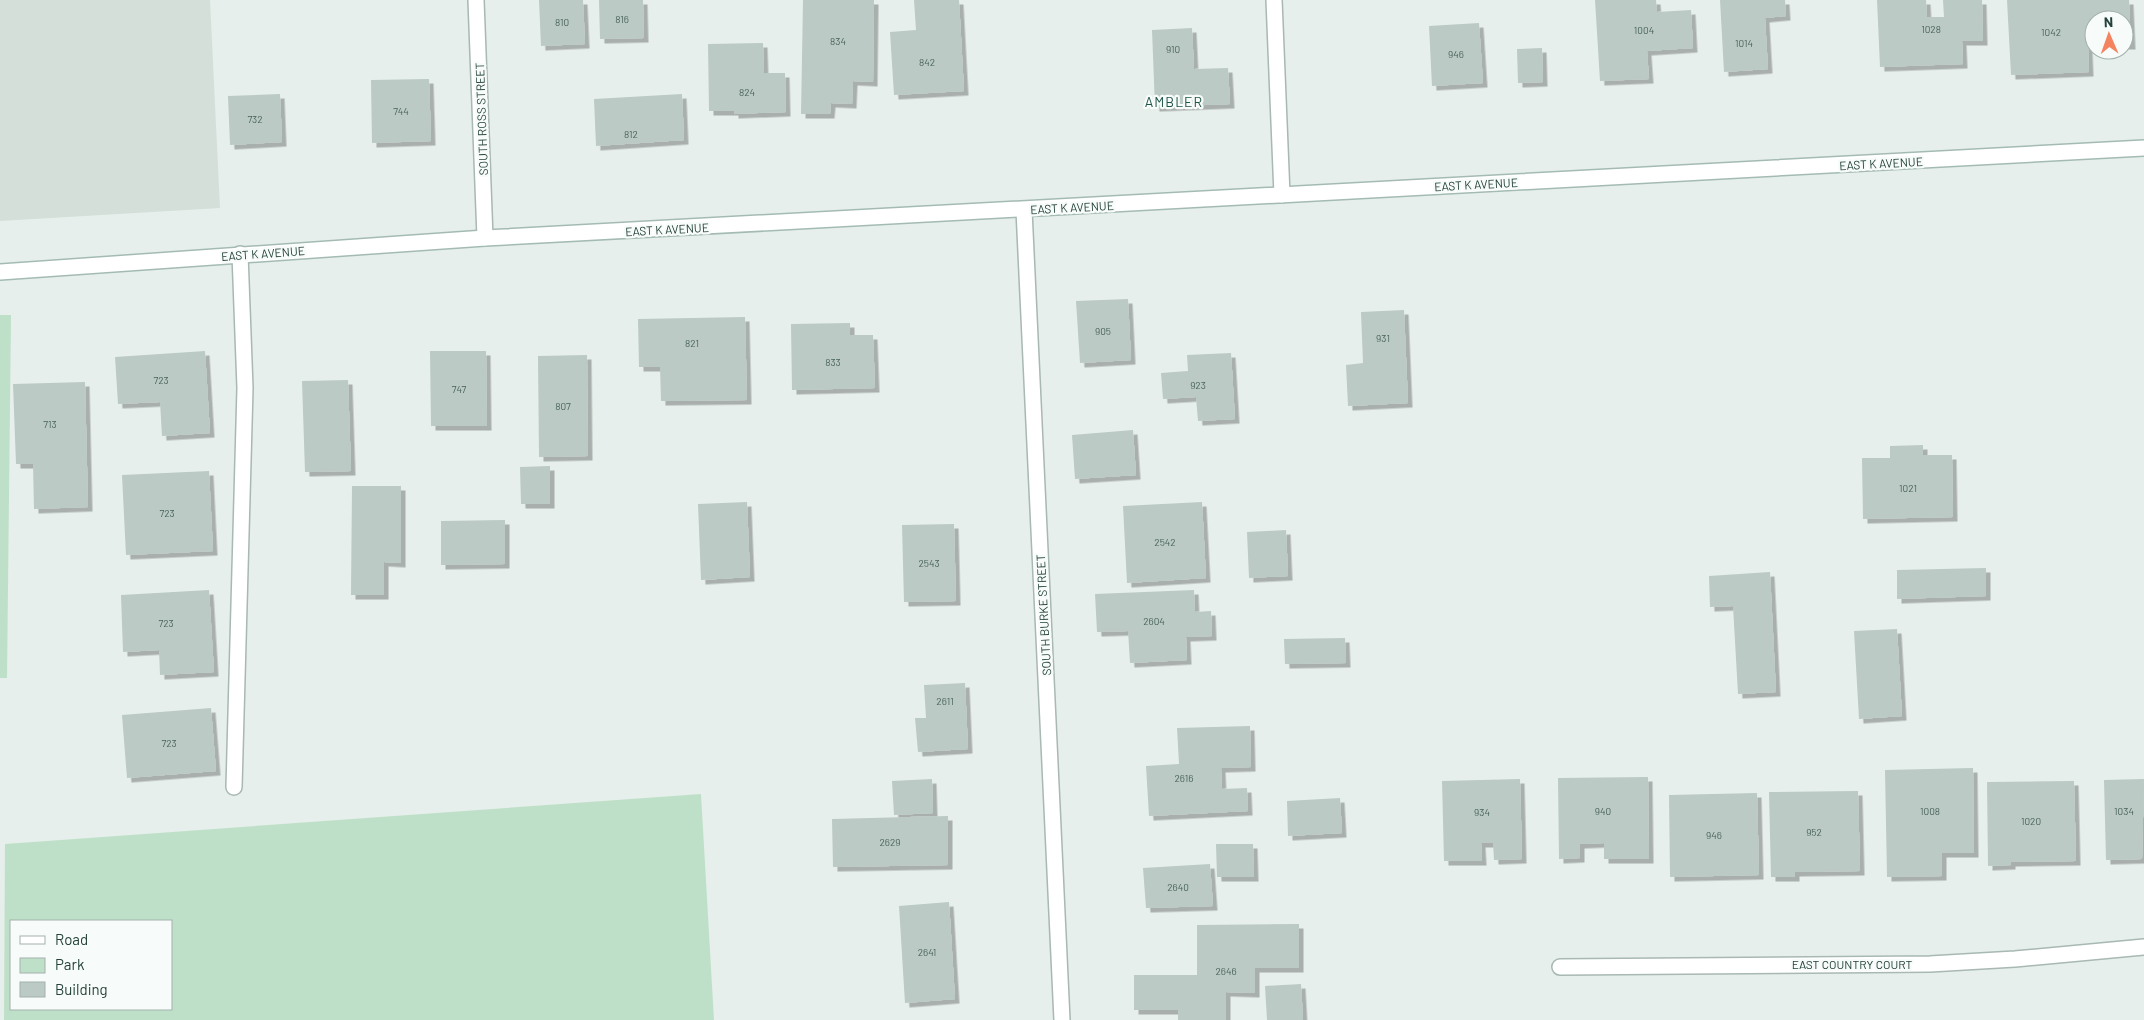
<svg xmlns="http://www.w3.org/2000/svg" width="2144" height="1020" font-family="Barlow,sans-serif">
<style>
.built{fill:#d4dfda}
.green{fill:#bfe0c8;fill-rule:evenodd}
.building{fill:#bbcac4;filter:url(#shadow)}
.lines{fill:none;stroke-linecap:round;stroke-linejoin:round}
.lane-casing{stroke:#a8b8b2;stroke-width:18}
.street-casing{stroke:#a8b8b2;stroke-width:18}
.secondary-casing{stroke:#a4bbb3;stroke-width:18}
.lane{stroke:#fff;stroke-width:15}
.street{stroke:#fff;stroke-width:15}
.secondary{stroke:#fff;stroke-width:15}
.labels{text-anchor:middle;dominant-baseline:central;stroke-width:4.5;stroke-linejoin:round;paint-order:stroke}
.number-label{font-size:10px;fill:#4a645c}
.street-label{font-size:12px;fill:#24423a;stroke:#f7fbf9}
.neighbourhood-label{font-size:14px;letter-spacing:1px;fill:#1f5548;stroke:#f7fbf9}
</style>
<defs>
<filter id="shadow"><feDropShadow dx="4.5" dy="4.5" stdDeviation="0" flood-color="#0004"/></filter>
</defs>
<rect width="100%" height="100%" fill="#e6efeb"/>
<polygon class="built" points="0,0 210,0 220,208 0,221"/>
<g class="green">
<polygon points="0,315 11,315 7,678 0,678"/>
<path d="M701,794L714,1020H4L5,844ZM171,921V1009H11V921Z"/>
</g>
<g class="building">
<polygon points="539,0 583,0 585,44 541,46"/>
<polygon points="599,0 643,0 644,38 600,39"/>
<polygon points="803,0 874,0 873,82 853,81 852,104 831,103 830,114 801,114"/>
<polygon points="914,0 959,0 964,91 894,95 890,32 916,30"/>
<polygon points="1595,0 1656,0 1657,12 1691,10 1693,48 1647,51 1649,79 1600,81"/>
<polygon points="1720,0 1785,0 1786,16 1765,18 1768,69 1724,72"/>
<polygon points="1877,0 1926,0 1927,17 1944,17 1943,0 1982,0 1983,41 1962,41 1963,64 1880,67"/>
<polygon points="2007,0 2129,0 2131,45 2124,45 2124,20 2094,20 2094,46 2088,47 2089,72 2011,75"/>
<polygon points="1479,23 1483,83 1432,86 1429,26"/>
<polygon points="1192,28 1194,69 1228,68 1230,104 1155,107 1152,30"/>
<polygon points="763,43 764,73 785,73 786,112 734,114 734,111 709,111 708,44"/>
<polygon points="1542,48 1543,82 1518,83 1517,49"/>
<polygon points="429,79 431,141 372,143 371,80"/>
<polygon points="280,94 282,142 230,145 228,96"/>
<polygon points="682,94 684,140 596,146 594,99"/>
<polygon points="1128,299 1131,360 1080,363 1076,301"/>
<polygon points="1404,310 1408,403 1348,406 1346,365 1363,363 1361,312"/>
<polygon points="745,317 747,400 661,401 660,367 639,367 638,319"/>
<polygon points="850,323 850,335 873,335 875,388 792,390 791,324"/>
<polygon points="205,351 210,433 162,436 160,402 118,404 115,357"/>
<polygon points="430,351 486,351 487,426 431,426"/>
<polygon points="1231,353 1235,419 1198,421 1196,397 1163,399 1161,373 1188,371 1187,355"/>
<polygon points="587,355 588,456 539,457 538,356"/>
<polygon points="348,380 351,471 305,472 302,381"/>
<polygon points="85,382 88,507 34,509 33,464 16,464 13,384"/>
<polygon points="1133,430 1136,475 1075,479 1072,435"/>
<polygon points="1923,445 1923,455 1952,455 1953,517 1863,519 1862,458 1890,458 1890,446"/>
<polygon points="550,466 550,504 521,504 520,467"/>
<polygon points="209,471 213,551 126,555 122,475"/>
<polygon points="352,486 401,486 401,563 384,562 384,595 351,595"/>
<polygon points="747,502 750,577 701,580 698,504"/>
<polygon points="1202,502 1206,578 1127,583 1123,506"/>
<polygon points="505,520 505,564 441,565 441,521"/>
<polygon points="954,524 956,601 904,602 902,525"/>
<polygon points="1286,530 1288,576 1249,578 1247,532"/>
<polygon points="1986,568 1986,596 1897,599 1897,570"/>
<polygon points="1770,572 1776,692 1738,694 1733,606 1710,607 1709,576"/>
<polygon points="209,590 214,672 160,675 159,650 123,652 121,595"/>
<polygon points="1194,590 1195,612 1211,611 1212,636 1186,637 1187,660 1130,663 1128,631 1097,632 1095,594"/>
<polygon points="1897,629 1902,716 1859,719 1854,631"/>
<polygon points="1345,638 1346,663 1285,664 1284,639"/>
<polygon points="965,683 968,749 918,752 915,718 926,718 924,685"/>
<polygon points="211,708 216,771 127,778 122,715"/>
<polygon points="1250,726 1251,767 1221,768 1222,789 1247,788 1248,811 1149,816 1146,766 1179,764 1177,728"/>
<polygon points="1973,768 1974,853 1942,853 1942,876 1887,877 1885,770"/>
<polygon points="1648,777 1649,859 1604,859 1604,843 1580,844 1580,858 1559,859 1558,778"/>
<polygon points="932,779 933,813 894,815 892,781"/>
<polygon points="1520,779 1522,859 1494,860 1493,843 1481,843 1482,861 1444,861 1442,781"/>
<polygon points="2144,779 2142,859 2106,860 2104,780"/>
<polygon points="2074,781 2076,861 2011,862 2011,865 1988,866 1987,782"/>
<polygon points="1858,791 1860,871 1795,872 1795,877 1771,877 1769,792"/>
<polygon points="1757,793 1759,875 1670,877 1669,795"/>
<polygon points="1340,798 1342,833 1288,836 1287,801"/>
<polygon points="948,816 948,865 833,867 832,819"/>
<polygon points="1216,844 1253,844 1254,877 1217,877"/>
<polygon points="1210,864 1213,906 1146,908 1143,868"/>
<polygon points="949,902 955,999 905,1003 899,906"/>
<polygon points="1299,924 1299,968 1255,968 1255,993 1226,992 1226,1020 1178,1020 1178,1010 1134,1010 1134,975 1197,975 1197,925"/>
<polygon points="1301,984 1303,1020 1267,1020 1265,986"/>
</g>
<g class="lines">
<defs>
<g id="lane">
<polyline points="1274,0 1282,195"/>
<polyline points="234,787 245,388 240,254"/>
</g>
<g id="street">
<polyline points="476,0 485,238"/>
<polyline points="1024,210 1062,1020"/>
<polyline points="1560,967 1930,964 2015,959 2144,947"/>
</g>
<polyline id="secondary" points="0,272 485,238 2144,148"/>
</defs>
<use href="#lane" class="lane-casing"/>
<use href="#street" class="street-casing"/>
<use href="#secondary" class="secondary-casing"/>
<use href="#lane" class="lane"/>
<use href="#street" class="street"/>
<use href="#secondary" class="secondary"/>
</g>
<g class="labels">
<g class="number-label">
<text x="622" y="19">816</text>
<text x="562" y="22">810</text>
<text x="1931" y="29">1028</text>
<text x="1644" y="30">1004</text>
<text x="2051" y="32">1042</text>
<text x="838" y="41">834</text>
<text x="1744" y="43">1014</text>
<text x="1173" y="49">910</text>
<text x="1456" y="54">946</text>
<text x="927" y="62">842</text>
<text x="747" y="92">824</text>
<text x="401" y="111">744</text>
<text x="255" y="119">732</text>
<text x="631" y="134">812</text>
<text x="1103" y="331">905</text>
<text x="1383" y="338">931</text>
<text x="692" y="343">821</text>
<text x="833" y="362">833</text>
<text x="161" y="380">723</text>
<text x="1198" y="385">923</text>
<text x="459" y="389">747</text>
<text x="563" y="406">807</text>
<text x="50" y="424">713</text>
<text x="1908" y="488">1021</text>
<text x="167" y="513">723</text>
<text x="1165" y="542">2542</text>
<text x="929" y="563">2543</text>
<text x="1154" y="621">2604</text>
<text x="166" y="623">723</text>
<text x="945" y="701">2611</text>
<text x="169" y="743">723</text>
<text x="1184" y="778">2616</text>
<text x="1603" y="811">940</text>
<text x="1930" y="811">1008</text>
<text x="2124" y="811">1034</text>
<text x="1482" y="812">934</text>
<text x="2031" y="821">1020</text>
<text x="1814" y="832">952</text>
<text x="1714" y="835">946</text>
<text x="890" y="842">2629</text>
<text x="1178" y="887">2640</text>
<text x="927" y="952">2641</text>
<text x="1226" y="971">2646</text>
</g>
<g class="street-label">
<text transform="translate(481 119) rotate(-92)">SOUTH ROSS STREET</text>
<text transform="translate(1881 163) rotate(-3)">EAST K AVENUE</text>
<text transform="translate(1476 184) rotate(-3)">EAST K AVENUE</text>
<text transform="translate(1072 207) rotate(-3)">EAST K AVENUE</text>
<text transform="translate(667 229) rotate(-3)">EAST K AVENUE</text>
<text transform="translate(263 253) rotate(-4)">EAST K AVENUE</text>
<text transform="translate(1043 615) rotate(-93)">SOUTH BURKE STREET</text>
<text x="1852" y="964">EAST COUNTRY COURT</text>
</g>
<g class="neighbourhood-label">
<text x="1174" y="101">AMBLER</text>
</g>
</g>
<rect x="10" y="920" width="162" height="90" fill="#f7fbf9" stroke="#a3b1ad"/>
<rect x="20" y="936" width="25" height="8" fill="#ffffff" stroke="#a3b1ad"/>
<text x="55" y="945" font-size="15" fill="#24423a">Road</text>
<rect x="20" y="958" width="25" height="15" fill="#bfe0c8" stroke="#a3b1ad"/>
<text x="55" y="970" font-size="15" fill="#24423a">Park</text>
<rect x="20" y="982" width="25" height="15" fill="#bbcac4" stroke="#a3b1ad"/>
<text x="55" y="995" font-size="15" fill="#24423a">Building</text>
<g transform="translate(2109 35) rotate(358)"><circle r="24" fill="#f7fbf9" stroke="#a3b1ad"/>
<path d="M0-4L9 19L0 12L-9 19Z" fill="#f4845f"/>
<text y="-8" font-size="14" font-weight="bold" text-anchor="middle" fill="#24423a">N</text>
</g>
</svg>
